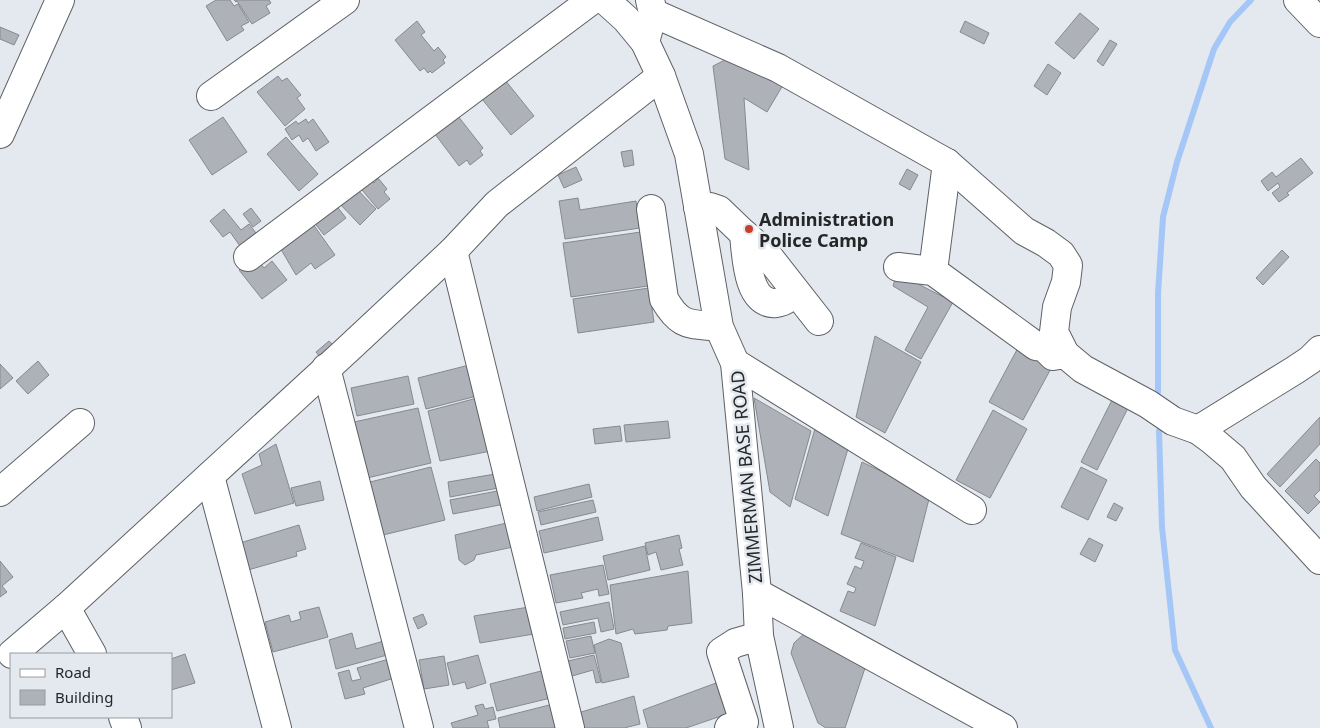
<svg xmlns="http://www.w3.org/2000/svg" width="1320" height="728" font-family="'Noto Sans',sans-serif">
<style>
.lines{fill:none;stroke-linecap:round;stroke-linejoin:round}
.stream{stroke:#a4c7f7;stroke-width:6}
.building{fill:#aeb2b8;stroke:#858a90}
.minor-casing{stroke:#5d6166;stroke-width:30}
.major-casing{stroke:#5d6166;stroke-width:30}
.minor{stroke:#fff;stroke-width:28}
.major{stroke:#fff;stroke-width:28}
.poi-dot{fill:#ca3e2c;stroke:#e4e9ef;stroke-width:2}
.labels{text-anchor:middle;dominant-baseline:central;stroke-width:5;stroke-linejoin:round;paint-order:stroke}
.poi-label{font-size:18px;font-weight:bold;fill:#242628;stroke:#e4e9ef;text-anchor:start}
.street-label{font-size:18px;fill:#242628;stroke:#e4e9ef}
</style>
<rect width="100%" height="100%" fill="#e4e9ef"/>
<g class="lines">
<g class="stream">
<polyline points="1158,392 1158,294 1163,217 1177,162 1214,49 1230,22 1251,0"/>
<polyline points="1159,431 1162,527 1175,650 1211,728"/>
</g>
</g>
<g class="building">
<polygon points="216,0 230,0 234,6 238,4 249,22 241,26 244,30 227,41 206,6"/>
<polygon points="234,0 269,0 271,3 266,6 270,13 252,24 237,1 236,2"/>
<polygon points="1080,13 1099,29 1074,59 1055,43"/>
<polygon points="417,21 425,32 421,35 434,51 438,47 446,57 443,60 445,63 432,73 430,71 428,73 424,68 420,71 395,40"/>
<polygon points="965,21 989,33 984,44 960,32"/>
<polygon points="0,27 19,35 14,45 0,39"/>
<polygon points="1110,40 1117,44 1103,66 1097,61"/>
<polygon points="729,58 783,85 767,112 744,98 749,170 725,159 713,66"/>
<polygon points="1048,64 1061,73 1047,95 1034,86"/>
<polygon points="501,75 534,116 511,135 478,94"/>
<polygon points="278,76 282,81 287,78 301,95 297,98 305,109 285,126 257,92"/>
<polygon points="454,111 483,148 480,151 483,155 470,165 467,160 459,166 435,134"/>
<polygon points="223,117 247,152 212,175 189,140"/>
<polygon points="306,119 308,123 313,119 329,142 316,151 308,138 303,142 299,135 292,140 285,129 296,121 298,124"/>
<polygon points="286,137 318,174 299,191 267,154"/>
<polygon points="632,150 634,165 624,167 621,152"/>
<polygon points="1301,158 1313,173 1287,193 1289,195 1279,202 1272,193 1280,187 1278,183 1268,191 1261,181 1272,172 1276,177"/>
<polygon points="576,167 582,180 564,188 558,175"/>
<polygon points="907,169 918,175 910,190 899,184"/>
<polygon points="368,175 374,183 378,178 387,189 384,192 390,199 378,209 357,184"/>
<polygon points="355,187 376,209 360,225 338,202"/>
<polygon points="578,198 580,210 636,201 640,228 565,239 559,201"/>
<polygon points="335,204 346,218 324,235 313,221"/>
<polygon points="251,208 261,221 253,227 243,214"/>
<polygon points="224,209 241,230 249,224 256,233 240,246 230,232 223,237 210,221"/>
<polygon points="310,220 335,255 315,269 311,263 296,275 279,246"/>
<polygon points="641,232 648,286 571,297 563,243"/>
<polygon points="1282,250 1289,257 1263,285 1256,278"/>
<polygon points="255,257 264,268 272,261 287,280 262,299 239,270"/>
<polygon points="897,273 953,302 921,359 905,350 928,307 893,286"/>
<polygon points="649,288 654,322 578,333 573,299"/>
<polygon points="875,336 921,362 885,433 856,417"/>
<polygon points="329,341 334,346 320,357 316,352"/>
<polygon points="1020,344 1054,363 1023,420 989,402"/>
<polygon points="38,361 49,375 28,394 16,381"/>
<polygon points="0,364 13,378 0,389"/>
<polygon points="473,364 481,395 426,409 418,378"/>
<polygon points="408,376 414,404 357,416 351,388"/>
<polygon points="1114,396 1130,404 1097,470 1081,462"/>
<polygon points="481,397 496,450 440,461 428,411"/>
<polygon points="754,398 811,431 790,507 770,492"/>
<polygon points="418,408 431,463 367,478 354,422"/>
<polygon points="993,410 1027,429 990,498 956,480"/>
<polygon points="1320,417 1320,444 1280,487 1267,474"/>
<polygon points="668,421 670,438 626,442 624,425"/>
<polygon points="816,425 850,442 828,516 795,499"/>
<polygon points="620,426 622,441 595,444 593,429"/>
<polygon points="276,444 294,503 255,514 242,474 262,465 259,454"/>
<polygon points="1316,459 1320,463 1320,490 1314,496 1320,502 1308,514 1285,491"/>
<polygon points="862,462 930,495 913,562 841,534"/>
<polygon points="431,467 445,520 379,536 366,483"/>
<polygon points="1081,467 1107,480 1088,520 1061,507"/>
<polygon points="501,473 504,487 450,497 448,482"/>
<polygon points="320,481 324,500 296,506 291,488"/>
<polygon points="589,484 592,497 537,511 534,497"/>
<polygon points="508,489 510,503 453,514 450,500"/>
<polygon points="593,500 596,512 541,525 538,512"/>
<polygon points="1114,503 1123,508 1116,521 1107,517"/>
<polygon points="598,517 603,540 544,553 539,531"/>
<polygon points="515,521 522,545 476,555 474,560 465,565 459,560 455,535"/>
<polygon points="299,525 306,549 296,552 297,556 248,570 240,543"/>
<polygon points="679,535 682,548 679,549 683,565 661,570 656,552 648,555 645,543"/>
<polygon points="1089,538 1103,545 1095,562 1080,554"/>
<polygon points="861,543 896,557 875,626 840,611 848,591 854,593 856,588 847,584 855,566 861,569 864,561 855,558"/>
<polygon points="645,546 650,570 608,580 603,556"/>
<polygon points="0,561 13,577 2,586 7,592 0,597"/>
<polygon points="603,565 609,594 599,596 598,589 581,593 583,598 556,603 550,575"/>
<polygon points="688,571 692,623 668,626 667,630 635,634 633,629 616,634 610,585"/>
<polygon points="609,602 614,629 601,632 598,618 563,625 560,612"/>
<polygon points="535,606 540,633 480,643 474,616"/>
<polygon points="319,607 328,637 273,652 265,622 289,615 291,622 301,619 299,612"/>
<polygon points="423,614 427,624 418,629 413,618"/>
<polygon points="594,622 596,633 565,639 563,628"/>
<polygon points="807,631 865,668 845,728 826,728 818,723 791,653 794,643"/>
<polygon points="352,633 356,649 387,640 391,654 336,669 329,640"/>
<polygon points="591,636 595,653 570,658 566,641"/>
<polygon points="609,639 621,643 629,677 602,683 594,645"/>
<polygon points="185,654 195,683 171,690 171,659"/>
<polygon points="478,655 486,683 467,689 465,682 453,685 447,663"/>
<polygon points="594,655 601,682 596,683 593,670 572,676 568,661"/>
<polygon points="444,656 449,685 424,689 419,660"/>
<polygon points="389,659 394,678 363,688 365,694 345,699 338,673 349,670 352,681 361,679 357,668"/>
<polygon points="553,668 559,696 497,711 490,684"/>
<polygon points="716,683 727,714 686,728 648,728 643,710"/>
<polygon points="634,696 640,724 624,728 581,728 578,713"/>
<polygon points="557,703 559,728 500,728 498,718"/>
<polygon points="483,704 485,709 493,707 496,719 487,721 489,728 453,728 451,723 478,715 475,706"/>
</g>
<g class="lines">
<defs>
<g id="minor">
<polyline points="605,0 626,19 645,42"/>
<polyline points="650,0 653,13 645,42 661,76 689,154 719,327 735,363 757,593 759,636 779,728"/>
<polyline points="653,13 778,68 947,163 1024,231 1046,243 1061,254 1068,265 1066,282 1057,307 1054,332 1065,354 1083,369 1148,404 1173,421 1198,430 1213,441 1233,458 1253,487 1320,560"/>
<polyline points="211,96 345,0"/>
<polyline points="0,134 60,0"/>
<polyline points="698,207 710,207 719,210 744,234 765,252 819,321"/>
<path d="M651,209L664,299C681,328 689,323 719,327"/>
<path d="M744,234C746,253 747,306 776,303C785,302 790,297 795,291"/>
<polyline points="453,251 570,728"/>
<polyline points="248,257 592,0"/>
<polyline points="898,267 933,271 1036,346 1044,347 1053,356 1065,354"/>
<polyline points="933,271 947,163"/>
<polyline points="735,363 972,510"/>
<polyline points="326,368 419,728"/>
<polyline points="1198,430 1295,370 1310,360 1320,350"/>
<polyline points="210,476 277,728"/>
<polyline points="0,492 80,423"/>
<polyline points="757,593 1003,728"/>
<polyline points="66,608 92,654"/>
<polyline points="12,654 66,608 347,350 453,251 497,204 661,76"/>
<polyline points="123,717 127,728"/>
<polyline points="729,728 744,722 721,652 735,643 759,636"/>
</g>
<polyline id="major" points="1298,0 1320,23"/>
</defs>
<use href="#minor" class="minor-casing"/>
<use href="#major" class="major-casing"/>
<use href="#minor" class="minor"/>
<use href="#major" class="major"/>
</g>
<circle class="poi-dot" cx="749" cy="229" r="5"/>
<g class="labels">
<g class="poi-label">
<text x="759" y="219">Administration<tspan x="759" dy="21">Police Camp</tspan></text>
</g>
<g class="street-label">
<text transform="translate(746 477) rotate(-95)">ZIMMERMAN BASE ROAD</text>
</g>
</g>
<rect x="10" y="653" width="162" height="65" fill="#e4e9ef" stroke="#979b9f"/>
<rect x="20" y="669" width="25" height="8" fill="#ffffff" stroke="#979b9f"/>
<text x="55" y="678" font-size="15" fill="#242628">Road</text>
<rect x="20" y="690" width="25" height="15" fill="#aeb2b8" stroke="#979b9f"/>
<text x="55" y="703" font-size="15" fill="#242628">Building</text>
</svg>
